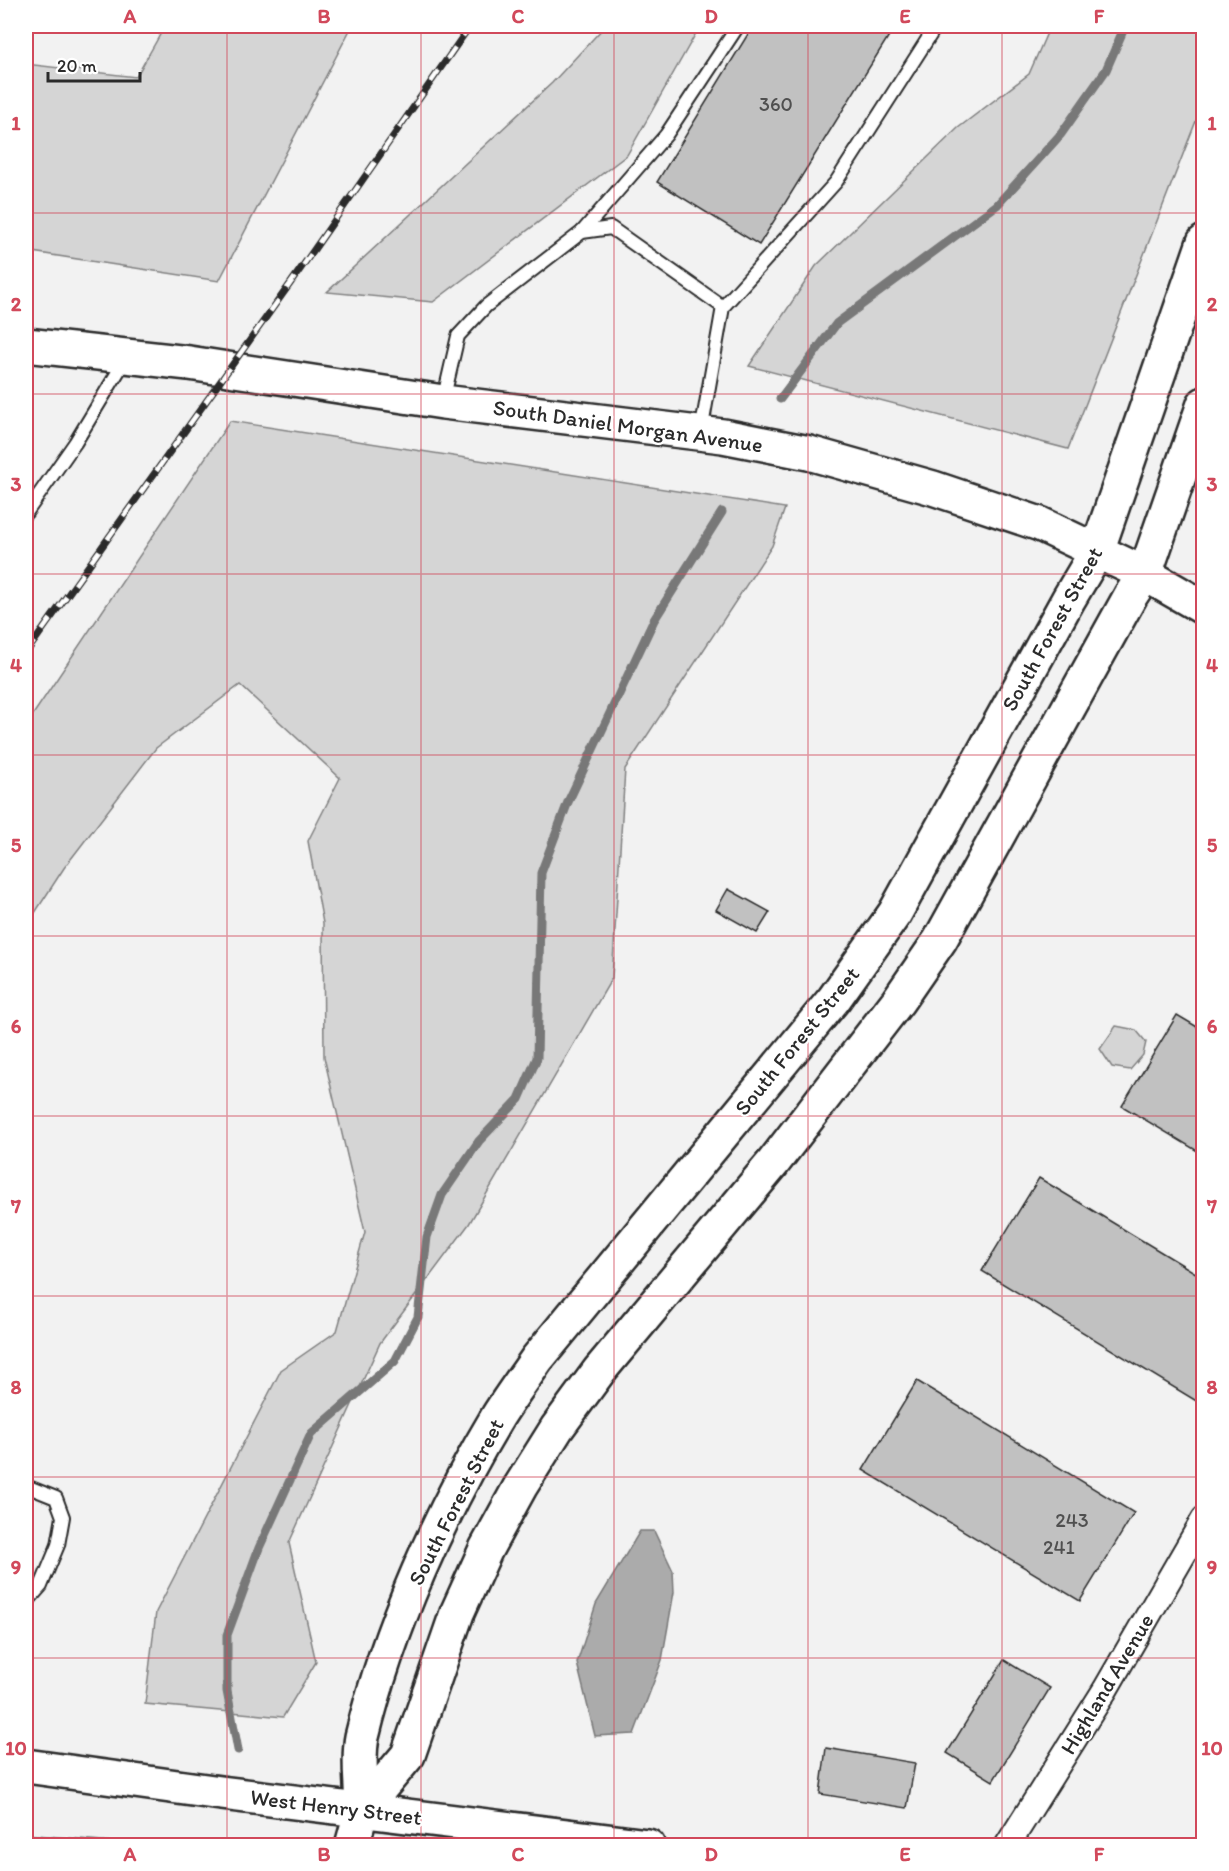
<svg xmlns="http://www.w3.org/2000/svg" width="1229" height="1871" font-family="Itim,sans-serif">
<style>
.green{fill:#d5d5d5;stroke:#808080;stroke-width:1.5}
.water{fill:#ababab;stroke:#787878;stroke-width:1.5}
.lines{fill:none;stroke-linecap:round;stroke-linejoin:round}
.stream{stroke:#787878;stroke-width:9}
.building{fill:#c1c1c1;stroke:#2b2b2b;stroke-width:1.5}
.lane-casing{stroke:#2b2b2b;stroke-width:16}
.street-casing{stroke:#2b2b2b;stroke-width:28}
.secondary-casing{stroke:#2b2b2b;stroke-width:38}
.lane{stroke:#fff;stroke-width:12}
.street{stroke:#fff;stroke-width:24}
.secondary{stroke:#fff;stroke-width:33}
.rail-casing{stroke:#2b2b2b;stroke-width:7}
.rail{stroke:#fff;stroke-width:4.5;stroke-dasharray:14;stroke-linecap:butt}
.grid{fill:none;stroke:#d1495b;stroke-width:1.5;stroke-opacity:0.55}
.labels{text-anchor:middle;dominant-baseline:central;stroke-width:4.5;stroke-linejoin:round;paint-order:stroke}
.number-label{font-size:20px;fill:#505050}
.street-label{font-size:22px;fill:#2b2b2b;stroke:#fff}
.neatline{fill:none;stroke:#d1495b;stroke-width:2}
.grid-label{font-size:20px;text-anchor:middle;font-weight:bold;fill:#d1495b}
</style>
<rect width="100%" height="100%" fill="#f2f2f2"/>
<filter id="ink" filterUnits="userSpaceOnUse"><feTurbulence type="fractalNoise" baseFrequency=".0167" numOctaves="2"/><feDisplacementMap in="SourceGraphic" scale="12" xChannelSelector="R" yChannelSelector="G"/><feConvolveMatrix kernelMatrix="1 2 1 2 8 2 1 2 1" color-interpolation-filters="sRGB"/></filter>
<g filter="url(#ink)">
<g class="green">
<polygon points="165,26 352,26 219,281 26,251 26,64 136,77"/>
<polygon points="605,26 700,26 627,155 433,302 327,292 552,83"/>
<polygon points="1050,26 1204,26 1203,103 1068,449 749,366 816,266 958,128 1029,74"/>
<polygon points="230,421 785,508 772,546 625,769 612,978 469,1224 380,1343 289,1543 316,1662 283,1717 145,1704 156,1612 281,1370 337,1331 365,1232 324,1057 323,923 308,841 340,778 240,685 156,748 64,868 29,922 26,922 26,725"/>
<polygon points="1116,1026 1136,1030 1146,1042 1143,1055 1130,1070 1112,1067 1100,1049"/>
<polygon points="26,1834 146,1845 26,1845"/>
</g>
<polygon class="water" points="640,1531 654,1531 673,1571 674,1592 662,1660 634,1734 595,1736 577,1663 596,1604"/>
<g class="lines">
<g class="stream">
<polyline points="780,399 837,323 997,205 1061,134 1106,70 1125,26"/>
<polyline points="238,1750 227,1691 227,1635 259,1548 311,1434 395,1361 418,1317 427,1237 442,1195 479,1141 519,1099 537,1058 541,873 568,802 654,620 722,512"/>
</g>
</g>
<g class="building">
<polygon points="753,26 895,26 759,245 657,182"/>
<polygon points="728,889 770,912 757,933 716,910"/>
<polygon points="1177,1015 1204,1031 1204,1155 1122,1106"/>
<polygon points="1039,1178 1204,1278 1204,1394 1198,1402 982,1271"/>
<polygon points="917,1381 1134,1513 1080,1601 863,1470"/>
<polygon points="1004,1660 1050,1688 993,1781 947,1753"/>
<polygon points="826,1748 915,1763 907,1808 820,1794"/>
</g>
<g class="lines">
<defs>
<g id="lane">
<polyline points="582,232 666,135 738,26"/>
<polyline points="723,307 836,182 936,26"/>
<polyline points="443,401 458,336 486,306 582,232 611,228 723,307 701,432"/>
<polyline points="26,513 75,443 127,357"/>
<polyline points="26,1486 56,1498 63,1517 58,1545 41,1586 26,1603"/>
</g>
<polyline id="street" points="1007,1846 1105,1690 1204,1519"/>
<g id="secondary">
<polyline points="26,345 189,363 443,402 723,436 809,453 933,488 1040,524 1145,574 1204,608"/>
<polyline points="26,1766 221,1793 648,1846"/>
<polyline points="361,1811 408,1755 457,1613 486,1549 520,1487 557,1428 599,1371 773,1163 898,1001 940,940 1131,595 1145,574 1204,404"/>
<path d="M352,1846C355,1834 359,1822 361,1810C363,1787 357,1761 362,1737C388,1629 441,1511 498,1416C510,1397 524,1378 537,1359L834,999L895,913L1068,600L1097,551L1204,242"/>
</g>
</defs>
<use href="#lane" class="lane-casing"/>
<use href="#street" class="street-casing"/>
<use href="#secondary" class="secondary-casing"/>
<use href="#lane" class="lane"/>
<use href="#street" class="street"/>
<use href="#secondary" class="secondary"/>
<defs>
<polyline id="rail" points="26,653 290,284 470,26"/>
</defs>
<use href="#rail" class="rail-casing"/>
<use href="#rail" class="rail"/>
</g>
</g>
<path class="grid" d="M227,26V1846M421,26V1846M614,26V1846M808,26V1846M1002,26V1846M26,213H1204M26,394H1204M26,574H1204M26,755H1204M26,936H1204M26,1116H1204M26,1296H1204M26,1477H1204M26,1658H1204"/>
<g class="labels">
<g class="number-label">
<text x="776" y="104">360</text>
<text x="1072" y="1520">243</text>
<text x="1059" y="1547">241</text>
</g>
<g class="street-label">
<text transform="translate(628 426) rotate(8)">South Daniel Morgan Avenue</text>
<text transform="translate(1052 629) rotate(-61)">South Forest Street</text>
<text transform="translate(797 1041) rotate(-51)">South Forest Street</text>
<text transform="translate(456 1502) rotate(-63)">South Forest Street</text>
<text transform="translate(1107 1684) rotate(-59)">Highland Avenue</text>
<text transform="translate(336 1807) rotate(7)">West Henry Street</text>
</g>
</g>
<rect width="1229" height="1871" fill="none" stroke="#fff" stroke-width="66"/>
<path d="M48 72v9h92v-9" fill="none" stroke="#2b2b2b" stroke-width="3"/>
<text x="57" y="72" font-size="18" fill="#2b2b2b" stroke="#ffffff" stroke-width="4.5" paint-order="stroke">20 m</text>
<rect x="33" y="33" width="1163" height="1805" class="neatline"/>
<g class="grid-label">
<text x="130" y="23">A</text>
<text x="324" y="23">B</text>
<text x="518" y="23">C</text>
<text x="711" y="23">D</text>
<text x="905" y="23">E</text>
<text x="1099" y="23">F</text>
<text x="16" y="130">1</text>
<text x="1212" y="130">1</text>
<text x="16" y="311">2</text>
<text x="1212" y="311">2</text>
<text x="16" y="491">3</text>
<text x="1212" y="491">3</text>
<text x="16" y="672">4</text>
<text x="1212" y="672">4</text>
<text x="16" y="852">5</text>
<text x="1212" y="852">5</text>
<text x="16" y="1033">6</text>
<text x="1212" y="1033">6</text>
<text x="16" y="1213">7</text>
<text x="1212" y="1213">7</text>
<text x="16" y="1394">8</text>
<text x="1212" y="1394">8</text>
<text x="16" y="1574">9</text>
<text x="1212" y="1574">9</text>
<text x="16" y="1755">10</text>
<text x="1212" y="1755">10</text>
<text x="130" y="1861">A</text>
<text x="324" y="1861">B</text>
<text x="518" y="1861">C</text>
<text x="711" y="1861">D</text>
<text x="905" y="1861">E</text>
<text x="1099" y="1861">F</text>
</g>
</svg>
